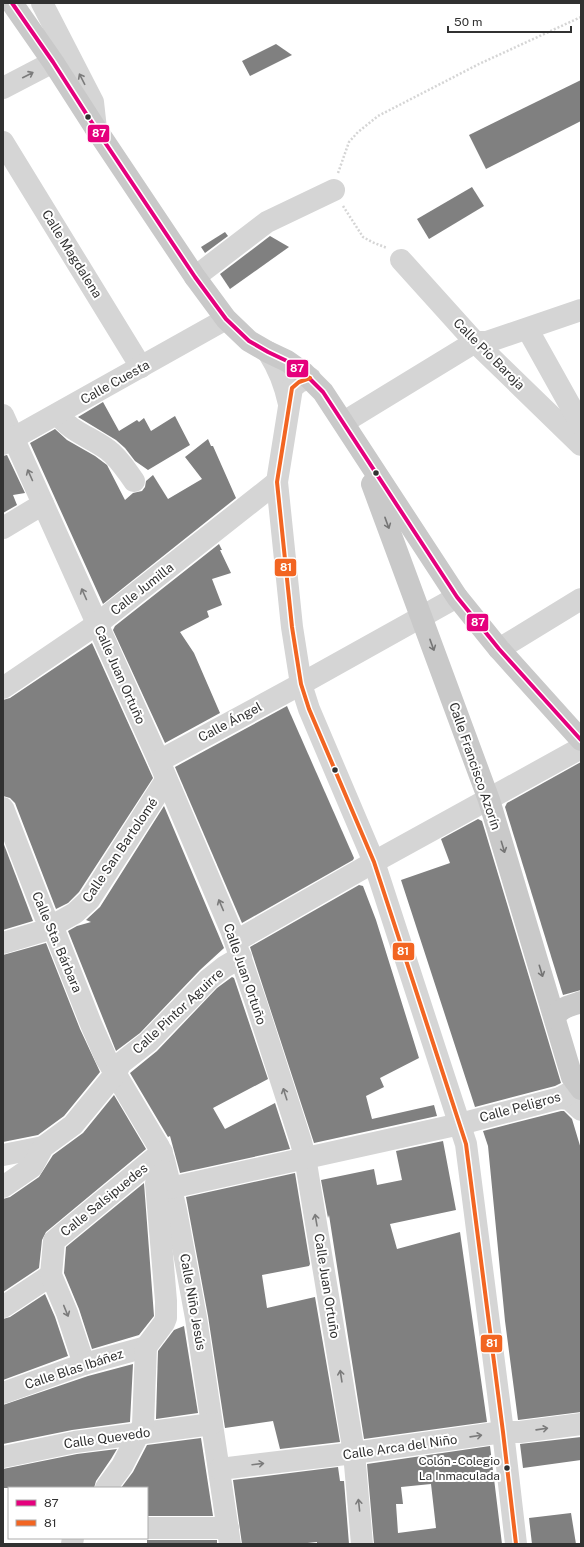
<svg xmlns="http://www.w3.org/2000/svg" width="584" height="1547" font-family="'Public Sans',sans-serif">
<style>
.building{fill:#808080;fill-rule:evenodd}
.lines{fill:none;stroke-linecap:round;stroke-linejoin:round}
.path{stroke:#d5d5d5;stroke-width:2.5;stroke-dasharray:2 2;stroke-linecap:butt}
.minor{stroke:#d5d5d5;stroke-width:22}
.major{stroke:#c9c9c9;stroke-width:22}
.bus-1-casing{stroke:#fff;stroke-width:7}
.bus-2-casing{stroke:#fff;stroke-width:7}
.bus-1{stroke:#e5007d;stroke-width:4}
.bus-2{stroke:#f26522;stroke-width:4}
.oneway{stroke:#7b7b7b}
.oneway2{stroke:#757575}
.bus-dot{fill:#313131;stroke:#fff;stroke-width:1.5}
.labels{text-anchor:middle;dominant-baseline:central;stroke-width:4;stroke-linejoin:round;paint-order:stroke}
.bus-label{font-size:12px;fill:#313131;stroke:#fff;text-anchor:end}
.street-label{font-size:13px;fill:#313131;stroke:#fff}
.line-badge{stroke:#fff;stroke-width:1.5}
.badge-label{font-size:11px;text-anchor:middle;font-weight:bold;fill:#fff}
</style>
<rect width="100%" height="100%" fill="#fff"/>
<g class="building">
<polygon points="276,44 292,55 250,76 242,61"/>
<polygon points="581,80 581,121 486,169 469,135"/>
<polygon points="472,187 484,206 429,239 417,219"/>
<polygon points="225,232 228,236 205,253 201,247"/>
<polygon points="270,236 289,247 230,289 220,274"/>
<polygon points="103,402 119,431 137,420 139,422 144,418 151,431 175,416 190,445 148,470 135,461 125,448 116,440 78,417"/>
<polygon points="55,429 67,440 95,456 107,465 125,500 133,493 142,491 145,487 146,481 153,475 168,499 202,479 185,457 208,439 211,446 213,446 236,498 103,604 30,443"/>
<polygon points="7,455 25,493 13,495 17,505 3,513 3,456"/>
<polygon points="219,544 222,550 220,550 231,573 212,579 222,605 207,611 209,617 180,632 194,653 220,713 165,743 113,630 115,626"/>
<polygon points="92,643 153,778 79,892 68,903 56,909 15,803 10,798 3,796 3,700 10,698"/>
<polygon points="287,706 354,858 353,860 242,923 175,767"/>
<polygon points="581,762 581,990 563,995 505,807 507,803"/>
<polygon points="164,806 224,948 200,970 140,1033 116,1051 68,931 77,926 91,922 86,920 100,907"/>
<polygon points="478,819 482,821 561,1083 555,1086 475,1107 401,880 450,863 441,839"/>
<polygon points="3,842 33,921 3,930"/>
<polygon points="359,885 363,886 376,920 419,1058 380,1078 384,1087 366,1096 372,1119 434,1105 437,1116 314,1143 250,947"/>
<polygon points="46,943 80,1029 100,1072 64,1116 38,1135 3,1142 3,955"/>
<polygon points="232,977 234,978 268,1079 213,1108 225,1129 275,1103 290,1149 180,1173 170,1136 168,1137 130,1073 157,1051 217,988"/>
<polygon points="114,1095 146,1149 46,1232 42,1240 39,1268 3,1292 3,1199 10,1197 39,1177 53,1155 83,1133"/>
<polygon points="561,1111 564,1111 572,1119 581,1149 581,1412 518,1420 505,1321 488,1146 483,1131"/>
<polygon points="443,1141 456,1210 390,1224 397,1249 460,1232 487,1422 364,1439 329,1215 328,1218 321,1180 374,1169 377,1185 402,1180 396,1151"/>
<polygon points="295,1173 310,1264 309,1266 262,1275 267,1308 315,1297 340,1442 280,1449 273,1421 225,1428 208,1316 186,1197"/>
<polygon points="144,1183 154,1316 139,1335 92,1349 79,1309 64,1273 66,1247"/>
<polygon points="45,1294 55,1317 68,1356 3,1380 3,1319 10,1317"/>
<polygon points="184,1326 198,1413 156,1419 158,1351 174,1330"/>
<polygon points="133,1364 130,1422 72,1430 3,1444 3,1405 88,1376"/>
<polygon points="581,1437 581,1460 523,1468 520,1444"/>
<polygon points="201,1438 213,1516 147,1516 147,1488 121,1488 133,1472 147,1445"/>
<path d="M490,1446L502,1544H374L367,1464ZM431,1484L436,1528L398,1533L396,1504H403L401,1487Z"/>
<polygon points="117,1449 111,1459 96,1481 94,1488 3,1488 3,1469 77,1454"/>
<polygon points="338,1467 340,1481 344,1481 349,1544 317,1544 317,1542 298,1544 242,1544 233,1480"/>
<polygon points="571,1513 576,1544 532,1544 529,1518"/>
<rect x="147" y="1540" width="70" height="4"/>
</g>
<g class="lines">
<g class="path">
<polyline points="338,173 349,142 358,132 378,116 479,64 581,17"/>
<polyline points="343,206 363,237 372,242 387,248"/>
</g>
<g class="minor">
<polyline points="42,3 93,102 96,129"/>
<polyline points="3,88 53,62"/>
<polyline points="3,142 141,367"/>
<polyline points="401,260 475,342 581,445"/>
<polyline points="195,277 267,222 334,190"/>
<polyline points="528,330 581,425"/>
<path d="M268,352C279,369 285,385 289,404"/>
<polyline points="310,378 299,382 292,388 277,482 292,627 301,684 309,709 374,862 466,1144 503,1432 516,1544"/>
<path d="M58,414C70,432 91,437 108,450C119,458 126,470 134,481"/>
<polyline points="3,415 159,761 231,930 256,1003 301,1142 305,1157 354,1453 362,1544"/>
<polyline points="344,422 475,342 487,342 581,310"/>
<polyline points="3,444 226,319"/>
<polyline points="3,528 43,504"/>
<polyline points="499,649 581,599"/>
<polyline points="3,688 97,624 277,482"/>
<polyline points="159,761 301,684 457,597"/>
<polyline points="3,808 45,916 52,925 91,1024 106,1058 159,1147 164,1160 176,1210 196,1318 230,1544"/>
<polyline points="236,941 374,862 581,748"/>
<polyline points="3,943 43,931 75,913 89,900 166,780"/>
<polyline points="560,1098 569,1099 581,1110"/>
<polyline points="3,1155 43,1147"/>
<polyline points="3,1187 32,1167 43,1147 73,1125 115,1074 121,1063 148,1042 209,979 224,967 241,957"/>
<polyline points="170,1188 460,1124 560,1098 571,1092 577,1085"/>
<polyline points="3,1307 51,1275"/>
<polyline points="84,1364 67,1313 51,1275 54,1241 162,1152"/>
<polyline points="3,1393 84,1364 146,1347"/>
<polyline points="3,1457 75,1442 212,1424"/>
<polyline points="220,1469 354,1453 503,1432 520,1432 581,1424"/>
<polyline points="106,1488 122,1466 143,1425 146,1347 164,1323 166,1318 166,1301 156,1183 164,1171"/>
<polyline points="147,1528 228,1528"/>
<polyline points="72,1544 73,1538"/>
</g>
<g class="major">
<polyline points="12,3 53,62 96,129 195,277 226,319 249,341 268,352 287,361 304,373 323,392 457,597 499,649 581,740"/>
<polyline points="372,484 489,800 572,1077 581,1089"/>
<path d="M555,1018C559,1007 571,1006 581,1002"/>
</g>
<defs>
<polyline id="bus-1" points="12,3 53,62 96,129 195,277 226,319 249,341 268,352 287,361 304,373 323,392 457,597 499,649 581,740"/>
<polyline id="bus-2" points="310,378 299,382 292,388 277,482 292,627 301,684 309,709 374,862 466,1144 503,1432 516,1544"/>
</defs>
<use href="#bus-1" class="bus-1-casing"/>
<use href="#bus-2" class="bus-2-casing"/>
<use href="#bus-1" class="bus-1"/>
<use href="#bus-2" class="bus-2"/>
</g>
<defs><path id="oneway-shaft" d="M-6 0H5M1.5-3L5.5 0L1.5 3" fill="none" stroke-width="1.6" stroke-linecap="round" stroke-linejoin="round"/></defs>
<g class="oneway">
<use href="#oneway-shaft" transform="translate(28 75) rotate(-27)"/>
<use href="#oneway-shaft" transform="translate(82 79) rotate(-117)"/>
<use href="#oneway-shaft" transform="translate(30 475) rotate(-114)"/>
<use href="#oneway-shaft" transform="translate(84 594) rotate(-114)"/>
<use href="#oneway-shaft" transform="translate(221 905) rotate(-113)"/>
<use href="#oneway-shaft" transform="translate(285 1094) rotate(-108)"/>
<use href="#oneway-shaft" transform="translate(316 1220) rotate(-100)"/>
<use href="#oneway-shaft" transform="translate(66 1311) rotate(68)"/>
<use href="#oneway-shaft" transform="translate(341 1376) rotate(-99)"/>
<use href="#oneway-shaft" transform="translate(542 1429) rotate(-8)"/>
<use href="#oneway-shaft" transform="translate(476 1436) rotate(-8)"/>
<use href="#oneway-shaft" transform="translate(258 1464) rotate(-7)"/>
<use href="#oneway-shaft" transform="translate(359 1505) rotate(-96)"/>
</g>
<g class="oneway2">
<use href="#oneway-shaft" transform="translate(387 523) rotate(70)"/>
<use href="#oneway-shaft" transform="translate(432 645) rotate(70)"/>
<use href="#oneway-shaft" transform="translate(503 847) rotate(73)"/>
<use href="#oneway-shaft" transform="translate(541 971) rotate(73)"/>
</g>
<g class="bus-dot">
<circle cx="88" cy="117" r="3.5"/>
<circle cx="376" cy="473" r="3.5"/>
<circle cx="335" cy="770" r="3.5"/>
<circle cx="507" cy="1468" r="3.5"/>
</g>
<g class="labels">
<g class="bus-label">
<text x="500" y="1461">Colón - Colegio<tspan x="500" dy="15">La Inmaculada</tspan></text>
</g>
<g class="street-label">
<text transform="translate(72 254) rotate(58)">Calle Magdalena</text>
<text transform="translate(489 354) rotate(45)">Calle Pío Baroja</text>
<text transform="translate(115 382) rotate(-29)">Calle Cuesta</text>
<text transform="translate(142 589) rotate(-38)">Calle Jumilla</text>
<text transform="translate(120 675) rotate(66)">Calle Juan Ortuño</text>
<text transform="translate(230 722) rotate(-28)">Calle Ángel</text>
<text transform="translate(475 766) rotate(71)">Calle Francisco Azorín</text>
<text transform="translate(120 850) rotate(-56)">Calle San Bartolomé</text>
<text transform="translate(57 942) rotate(67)">Calle Sta. Bárbara</text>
<text transform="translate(245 974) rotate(71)">Calle Juan Ortuño</text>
<text transform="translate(178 1011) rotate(-43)">Calle Pintor Aguirre</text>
<text transform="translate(520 1107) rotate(-15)">Calle Peligros</text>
<text transform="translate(104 1200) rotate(-39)">Calle Salsipuedes</text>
<text transform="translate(327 1286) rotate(81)">Calle Juan Ortuño</text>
<text transform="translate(193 1302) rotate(80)">Calle Niño Jesús</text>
<text transform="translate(74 1369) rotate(-18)">Calle Blas Ibáñez</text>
<text transform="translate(107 1438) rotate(-8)">Calle Quevedo</text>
<text transform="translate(400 1447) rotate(-8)">Calle Arca del Niño</text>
</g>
</g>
<g class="line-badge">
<rect x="87" y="124" width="23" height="19" rx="4" fill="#e5007d"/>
<rect x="286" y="359" width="23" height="19" rx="4" fill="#e5007d"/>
<rect x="274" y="558" width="23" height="19" rx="4" fill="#f26522"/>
<rect x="466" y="613" width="23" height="19" rx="4" fill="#e5007d"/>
<rect x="392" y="942" width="23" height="19" rx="4" fill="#f26522"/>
<rect x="480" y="1334" width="23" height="19" rx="4" fill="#f26522"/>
</g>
<g class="badge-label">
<text x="99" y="137">87</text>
<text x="297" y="372">87</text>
<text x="286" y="571">81</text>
<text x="478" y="626">87</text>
<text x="403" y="955">81</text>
<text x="492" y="1347">81</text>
</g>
<rect width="584" height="1547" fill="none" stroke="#313131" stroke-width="8"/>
<rect x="8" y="1487" width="140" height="52" fill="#ffffff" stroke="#adadad"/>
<rect x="16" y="1500" width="20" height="6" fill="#e5007d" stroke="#adadad"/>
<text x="44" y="1507" font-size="12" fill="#313131">87</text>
<rect x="16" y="1520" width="20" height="6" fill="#f26522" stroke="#adadad"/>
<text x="44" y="1527" font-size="12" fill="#313131">81</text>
<path d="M448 26v6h123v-6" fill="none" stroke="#313131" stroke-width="2"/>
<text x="454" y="26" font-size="12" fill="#313131" stroke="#ffffff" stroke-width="3" paint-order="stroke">50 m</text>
</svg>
